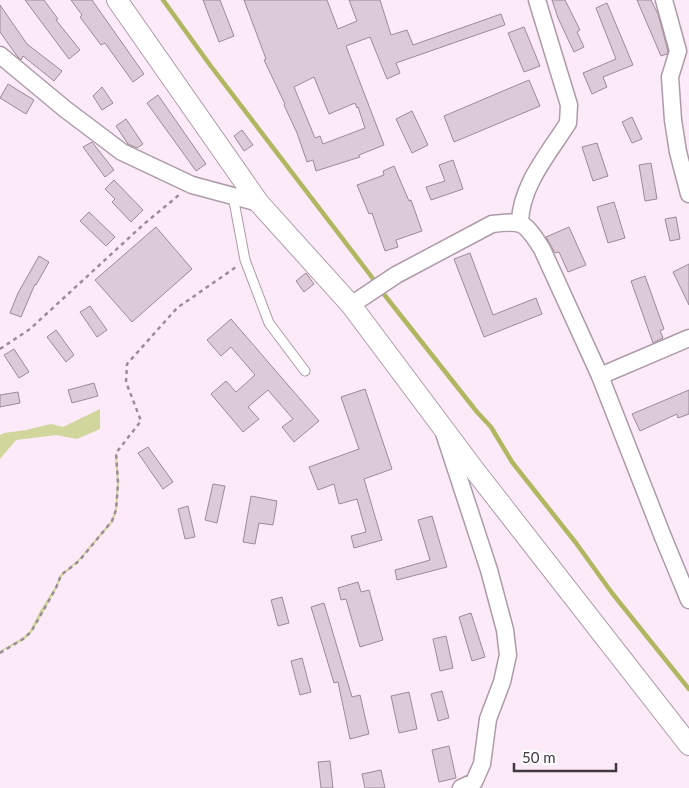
<svg xmlns="http://www.w3.org/2000/svg" width="689" height="788" font-family="Lato,sans-serif">
<style>
.green{fill:#d0d69c}
.lines{fill:none;stroke-linecap:round;stroke-linejoin:round}
.stream{stroke:#b0b760;stroke-width:4.5}
.building{fill:#ddcad8;stroke:#9c8a98;fill-rule:evenodd}
.service-casing{stroke:#ad9ba9;stroke-width:11}
.minor-casing{stroke:#ad9ba9;stroke-width:19}
.tertiary-casing{stroke:#ad9ba9;stroke-width:22}
.path{stroke:#9a8d97;stroke-width:2.5;stroke-dasharray:4 4;stroke-linecap:butt}
.service{stroke:#fff;stroke-width:9}
.minor{stroke:#fff;stroke-width:16}
.tertiary{stroke:#fff;stroke-width:20}
</style>
<rect width="100%" height="100%" fill="#fdeaf9"/>
<g class="green">
<polygon points="100,409 100,429 77,439 56,435 16,440 0,459 0,435 4,433 26,430 51,424 63,427"/>
<polygon points="115,453 117,454 119,483 117,510 113,522 79,561 62,576 57,588 32,632 24,640 4,650 0,654 0,651 22,638 30,631 40,611 55,587 60,575 78,560 111,521 115,510 117,483"/>
</g>
<g class="lines">
<g class="stream">
<polyline points="163,0 210,65 374,280"/>
<polyline points="383,293 477,412 491,427 512,462 576,543 612,593 689,689"/>
</g>
</g>
<g class="building">
<polygon points="25,0 44,0 58,19 56,20 80,50 69,59"/>
<polygon points="71,0 92,0 144,74 133,82 105,43 101,45 80,17 82,15"/>
<polygon points="203,0 220,0 234,36 219,42"/>
<path d="M244,0H327L338,29L357,21L349,0H380L391,35L407,30L413,45L501,14L505,25L396,63L400,73L387,79L370,37L346,46L384,145L359,155L360,157L316,171L313,160L307,162L297,133L284,105L285,104L264,60L266,59ZM314,77L329,114L355,103L357,108L358,107L365,128L323,144L320,136L315,138L294,87Z"/>
<polygon points="552,0 565,0 580,30 577,32 584,47 574,52 558,18"/>
<polygon points="637,0 651,0 658,14 668,51 667,54 661,56"/>
<polygon points="607,3 633,65 603,77 607,87 592,94 583,73 616,59 596,8"/>
<polygon points="0,5 27,44 62,71 54,81 23,56 21,60 17,56 0,32"/>
<polygon points="524,27 540,66 524,72 508,33"/>
<polygon points="529,80 540,106 454,142 444,116"/>
<polygon points="8,84 34,100 26,114 0,98"/>
<polygon points="102,87 113,103 102,110 93,96"/>
<polygon points="158,95 206,164 196,171 147,103"/>
<polygon points="412,111 428,145 412,153 396,119"/>
<polygon points="632,117 642,139 632,143 622,122"/>
<polygon points="126,119 143,144 137,148 128,144 116,126"/>
<polygon points="242,130 253,145 244,151 234,136"/>
<polygon points="92,142 114,170 105,177 83,147"/>
<polygon points="597,143 608,176 593,181 582,147"/>
<polygon points="453,160 463,189 431,200 426,187 445,181 439,165"/>
<polygon points="651,163 657,199 645,201 639,165"/>
<polygon points="394,166 409,201 411,200 422,231 396,240 398,247 385,251 372,213 369,214 357,185 384,175 383,171"/>
<polygon points="114,180 143,210 131,222 112,202 115,199 105,189"/>
<polygon points="614,202 625,238 608,243 597,207"/>
<polygon points="89,212 115,237 106,246 80,221"/>
<polygon points="676,217 680,239 670,241 665,219"/>
<polygon points="156,227 192,269 132,322 95,280"/>
<polygon points="569,227 586,265 568,272 559,252 555,253 546,237"/>
<polygon points="470,253 493,315 536,298 542,314 484,337 454,259"/>
<polygon points="39,256 49,262 36,285 35,284 21,317 10,313 18,293"/>
<polygon points="689,264 689,305 673,272"/>
<polygon points="306,273 314,284 304,292 296,281"/>
<polygon points="645,276 664,329 660,331 663,338 653,343 631,281"/>
<polygon points="90,306 107,330 97,337 80,312"/>
<polygon points="231,319 319,421 294,442 282,427 293,419 268,390 248,407 259,419 243,432 211,394 226,381 236,392 255,375 231,347 221,356 207,340"/>
<polygon points="56,330 74,355 66,362 47,337"/>
<polygon points="14,349 29,372 19,378 4,355"/>
<polygon points="94,383 98,396 72,403 68,390"/>
<polygon points="365,389 392,469 364,479 382,540 354,548 351,536 366,532 357,499 339,504 334,484 318,490 309,467 359,449 341,397"/>
<polygon points="689,390 689,414 678,418 677,414 640,431 632,414"/>
<polygon points="18,392 20,403 0,407 0,395"/>
<polygon points="148,447 173,482 163,489 138,453"/>
<polygon points="213,484 225,486 217,523 205,520"/>
<polygon points="251,496 277,501 273,525 259,523 255,544 243,542"/>
<polygon points="188,506 195,537 185,539 178,509"/>
<polygon points="432,516 447,567 397,580 395,570 430,560 418,520"/>
<polygon points="358,582 361,592 369,590 383,640 360,647 346,599 341,600 338,588"/>
<polygon points="282,597 289,623 278,626 271,600"/>
<polygon points="324,603 352,697 360,695 369,734 350,739 338,682 334,683 311,607"/>
<polygon points="471,613 485,657 472,661 459,617"/>
<polygon points="446,636 453,668 440,671 433,639"/>
<polygon points="302,658 311,692 300,695 291,661"/>
<polygon points="442,691 449,718 438,721 431,694"/>
<polygon points="409,692 417,729 399,733 391,696"/>
<polygon points="449,746 456,778 439,782 432,750"/>
<polygon points="330,761 333,788 321,788 318,762"/>
<polygon points="381,770 385,788 365,788 362,774"/>
</g>
<g class="lines">
<defs>
<polyline id="service" points="233,196 245,260 269,323 305,371"/>
<g id="minor">
<polyline points="664,0 678,51 670,77 673,120 678,152 689,194"/>
<polyline points="0,55 65,109 122,152 192,185 259,203"/>
<path d="M520,222C521,185 549,153 568,123L569,105L537,0"/>
<path d="M351,305L396,275L492,224C523,220 525,222 542,249L600,376L663,537L689,600"/>
<polyline points="600,376 689,338"/>
<polyline points="445,436 489,570 505,630 508,655 502,682 488,719 482,764 474,782 461,788"/>
</g>
<polyline id="tertiary" points="117,0 259,203 351,305 476,472 689,745"/>
</defs>
<use href="#service" class="service-casing"/>
<use href="#minor" class="minor-casing"/>
<use href="#tertiary" class="tertiary-casing"/>
<g class="path">
<polyline points="0,349 30,329 144,224 179,195"/>
<polyline points="0,653 23,639 31,632 56,588 61,575 79,561 112,521 116,510 118,483 116,453 141,421 126,382 127,364 177,308 236,267"/>
</g>
<use href="#service" class="service"/>
<use href="#minor" class="minor"/>
<use href="#tertiary" class="tertiary"/>
</g>
<path d="M514 763v8h102v-8" fill="none" stroke="#41393f" stroke-width="2.5"/>
<text x="522" y="763" font-size="15" fill="#41393f" stroke="#fefefe" stroke-width="4" paint-order="stroke">50 m</text>
</svg>
